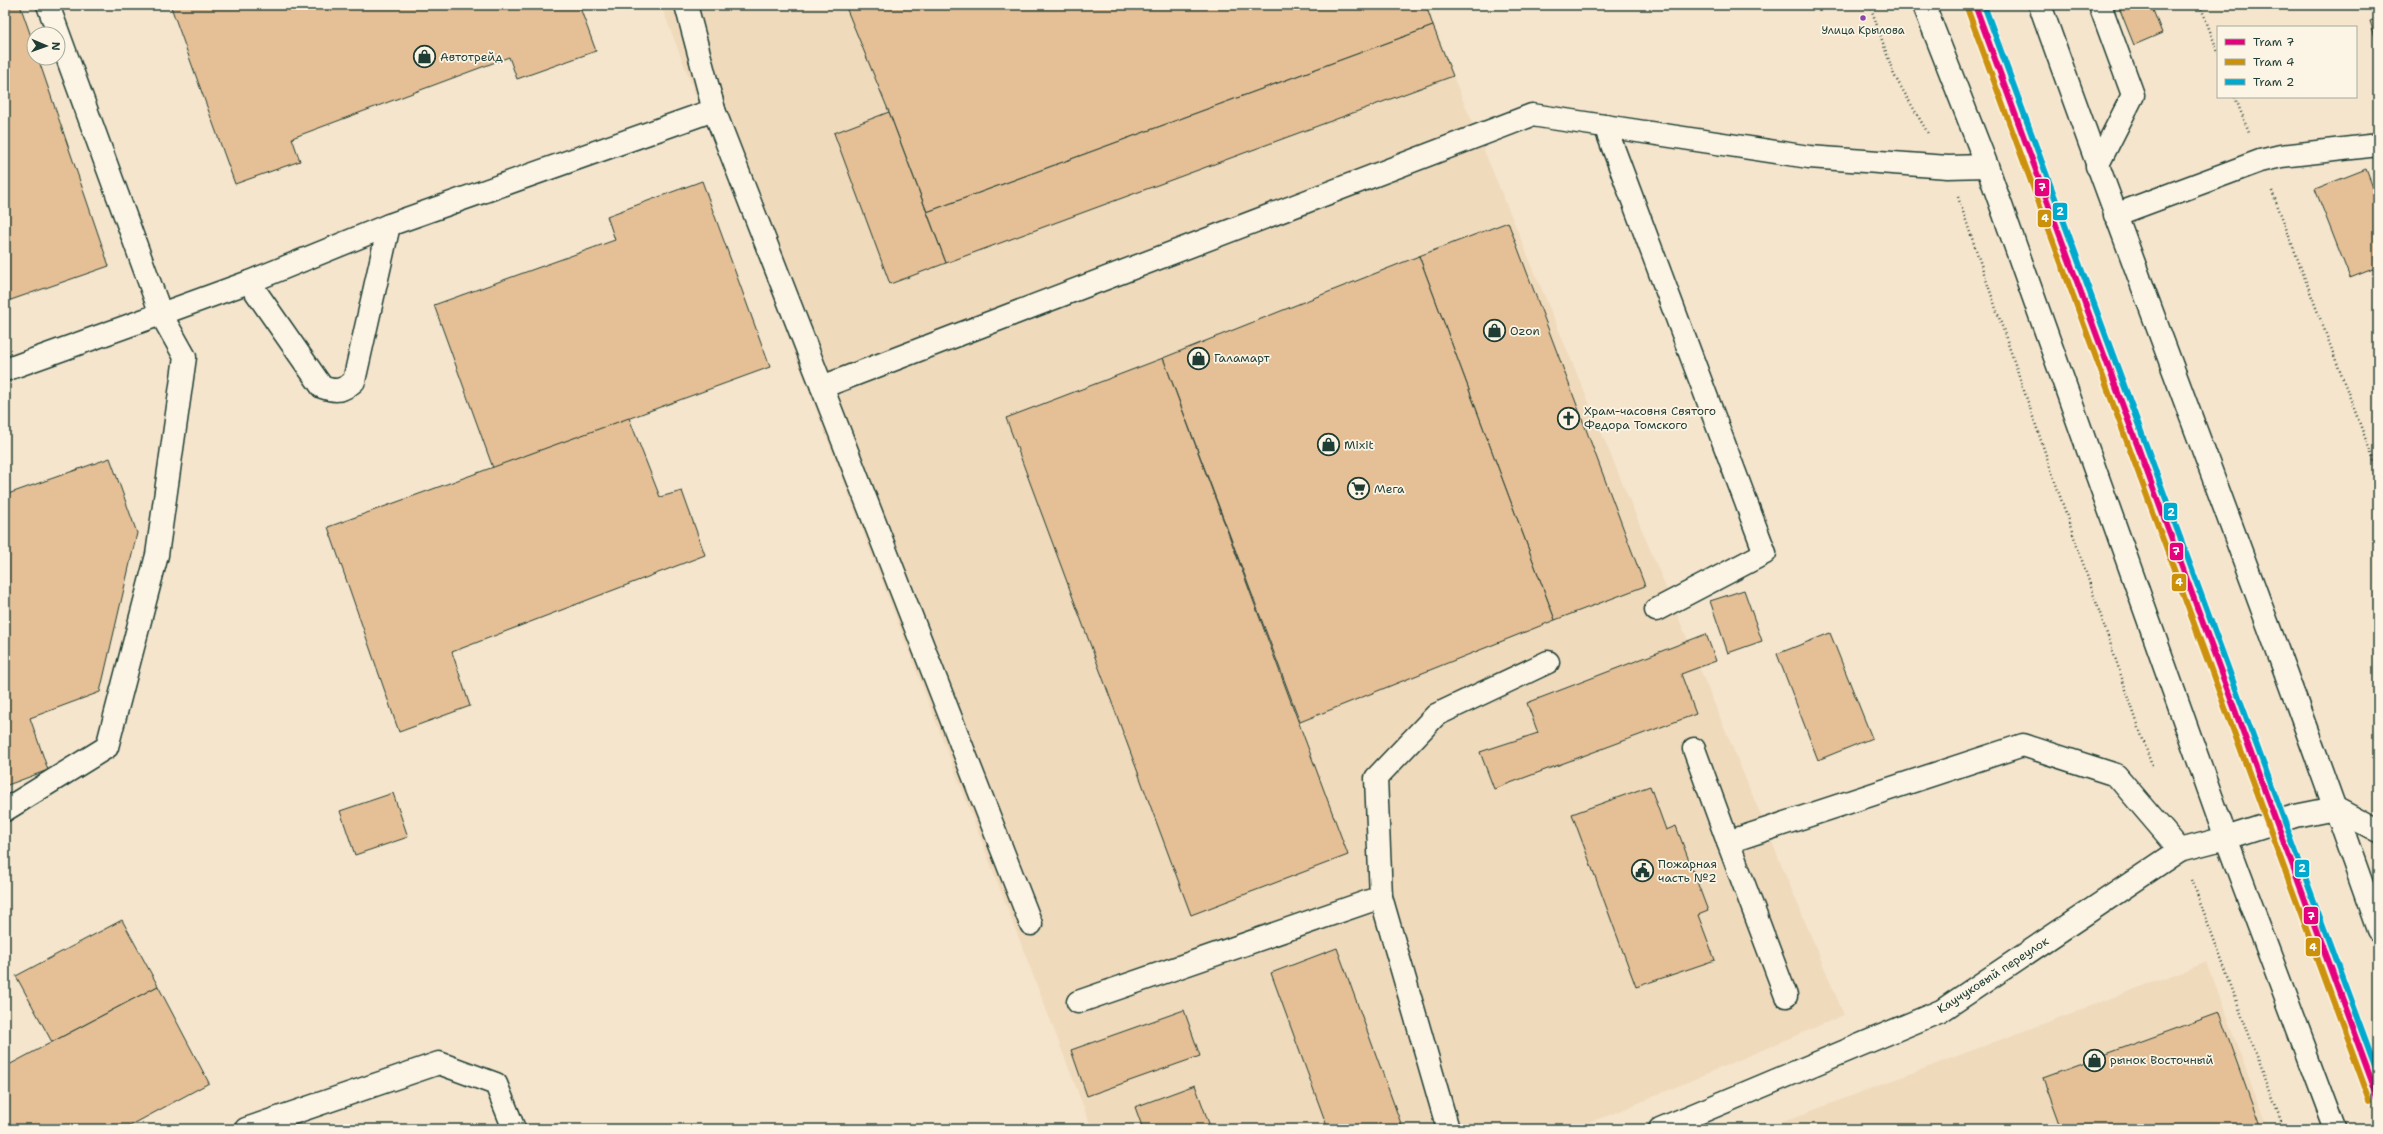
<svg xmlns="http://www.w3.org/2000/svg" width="2383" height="1134" font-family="'Shantell Sans',sans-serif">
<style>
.built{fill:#f0dabc}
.building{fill:#e5c096;stroke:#1f3d34}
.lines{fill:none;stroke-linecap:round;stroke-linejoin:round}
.minor-casing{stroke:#1f3d34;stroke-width:25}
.major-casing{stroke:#1f3d34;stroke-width:25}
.highway-casing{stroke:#1f3d34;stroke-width:25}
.path{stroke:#1f3d34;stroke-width:2.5;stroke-dasharray:1 3;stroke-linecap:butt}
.minor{stroke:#fcf5e5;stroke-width:22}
.major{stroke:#fcf5e5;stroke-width:22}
.highway{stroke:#fcf5e5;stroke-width:22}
.tram-1-casing{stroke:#fcf5e5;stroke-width:9}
.tram-2-casing{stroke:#fcf5e5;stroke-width:9}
.tram-3-casing{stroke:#fcf5e5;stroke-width:9}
.tram-1{stroke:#e5007d;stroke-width:6}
.tram-2{stroke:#cc910a;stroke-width:6}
.tram-3{stroke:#00a9ce;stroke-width:6}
.bus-dot{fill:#8e44ad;stroke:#fcf5e5;stroke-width:1.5}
.labels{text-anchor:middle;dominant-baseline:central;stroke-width:3.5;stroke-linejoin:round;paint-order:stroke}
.bus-label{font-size:11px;fill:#1f3d34;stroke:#fcf5e5}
.poi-label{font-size:12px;fill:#1f3d34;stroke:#fcf5e5;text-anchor:start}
.street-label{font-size:12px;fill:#1f3d34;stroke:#fcf5e5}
.line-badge{stroke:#fcf5e5;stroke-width:1.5}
.badge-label{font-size:11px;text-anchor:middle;font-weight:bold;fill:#fff}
</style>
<rect width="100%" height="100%" fill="#f5e5cd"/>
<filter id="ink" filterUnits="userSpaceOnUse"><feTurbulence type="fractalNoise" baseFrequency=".025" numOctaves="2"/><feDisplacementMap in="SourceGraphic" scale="8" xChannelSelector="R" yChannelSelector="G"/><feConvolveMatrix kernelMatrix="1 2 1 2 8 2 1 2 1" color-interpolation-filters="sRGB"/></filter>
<g filter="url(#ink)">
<g class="built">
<polygon points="661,5 1427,5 1453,76 1844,1015 1613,1114 1568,1129 1092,1129"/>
<polygon points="2207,962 2267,1129 1760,1129 1803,1114"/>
</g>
<g class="building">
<polygon points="5,5 20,5 34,45 34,58 38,58 109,266 5,302"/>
<polygon points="176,5 579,5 596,51 517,79 509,57 292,138 300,161 235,184 171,7"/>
<polygon points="845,5 1426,5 1433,26 927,212 889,112"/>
<polygon points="2118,5 2151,5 2162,33 2134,45"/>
<polygon points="2378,18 2378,46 2370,21"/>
<polygon points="1433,26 1453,76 946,263 927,212"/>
<polygon points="889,112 946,263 890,284 834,133"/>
<polygon points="2366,169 2378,201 2378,267 2350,278 2315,189"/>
<polygon points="702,181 770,367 493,468 434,305 615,240 607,216"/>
<polygon points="1508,222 1645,586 1555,620 1419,256"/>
<polygon points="1419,256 1555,620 1300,722 1163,358"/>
<polygon points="1163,358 1348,855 1191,915 1006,418"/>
<polygon points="629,418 660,497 682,491 705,555 452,652 470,706 399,732 328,527"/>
<polygon points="110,458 137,533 100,692 30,718 48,770 5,786 5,495"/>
<polygon points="1744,590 1762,641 1728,653 1710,601"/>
<polygon points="1830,633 1872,738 1818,760 1777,654"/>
<polygon points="1706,634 1716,661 1681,674 1696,714 1494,789 1480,752 1538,733 1527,703"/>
<polygon points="1650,786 1666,830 1676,826 1708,911 1698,915 1715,960 1636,987 1572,814"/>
<polygon points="393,793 408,837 355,855 340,811"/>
<polygon points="122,920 158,986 52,1042 16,976"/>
<polygon points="1337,948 1403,1129 1328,1129 1271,973"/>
<polygon points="158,986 209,1083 124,1129 5,1129 5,1067"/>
<polygon points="1184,1010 1200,1056 1087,1096 1071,1050"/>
<polygon points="2219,1013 2261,1129 2062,1129 2043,1077"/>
<polygon points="1195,1085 1211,1129 1143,1129 1135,1107"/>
</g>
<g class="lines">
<defs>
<g id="minor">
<polyline points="48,5 161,314 249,282 389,225 714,110 710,95"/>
<polyline points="686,5 714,110 822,387 1532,115 1809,157 1948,167 1987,166"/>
<polyline points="1605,126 1765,553 1656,610"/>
<polyline points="2097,166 2133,95 2100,5"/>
<polyline points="2115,215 2260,161 2281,156 2378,145"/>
<path d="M249,282L322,387C336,392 343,391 354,381L389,225"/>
<polyline points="5,370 161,314 185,357 157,555 107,747 5,810"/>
<polyline points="822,387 1031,924"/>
<polyline points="1694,749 1728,842"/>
<polyline points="1786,996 1728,842 2023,745 2116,775 2180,850"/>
<polyline points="1078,1002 1381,897"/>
<polyline points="246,1129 439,1063 496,1084 514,1129"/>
<polyline points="1448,1129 1381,897 1376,778 1436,715 1548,662"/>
<polyline points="1660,1129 1941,1011 2180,850 2226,838"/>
</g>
<polyline id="major" points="2226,838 2295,816 2335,808 2378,831"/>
<g id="highway">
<polyline points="1924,5 1987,166 2226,838 2335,1129"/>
<path d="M2040,5C2150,315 2270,620 2378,930"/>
</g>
</defs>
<use href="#minor" class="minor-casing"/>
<use href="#major" class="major-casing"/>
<use href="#highway" class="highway-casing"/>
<g class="path">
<polyline points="1870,5 1894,75 1929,135"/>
<polyline points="2200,5 2218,52"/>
<polyline points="2235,97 2249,132"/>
<polyline points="2272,191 2378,472"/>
<polyline points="1958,197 2152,766"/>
<polyline points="2192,880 2284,1129"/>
</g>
<use href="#minor" class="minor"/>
<use href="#major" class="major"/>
<use href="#highway" class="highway"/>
<defs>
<polyline id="tram-1" points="1975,5 2378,1098"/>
<polyline id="tram-2" points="1967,8 2370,1101"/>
<polyline id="tram-3" points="1984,5 2378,1075"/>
</defs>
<use href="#tram-1" class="tram-1-casing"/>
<use href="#tram-2" class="tram-2-casing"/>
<use href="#tram-3" class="tram-3-casing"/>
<use href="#tram-1" class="tram-1"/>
<use href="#tram-2" class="tram-2"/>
<use href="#tram-3" class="tram-3"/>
</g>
</g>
<defs>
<symbol id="shop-ring" viewBox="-11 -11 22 22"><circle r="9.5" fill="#fcf5e5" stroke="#1f3d34" stroke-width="1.5"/><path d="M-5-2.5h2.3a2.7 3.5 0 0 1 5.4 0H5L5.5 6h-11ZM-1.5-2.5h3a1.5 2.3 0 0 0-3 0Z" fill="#1f3d34"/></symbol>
<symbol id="church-ring" viewBox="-11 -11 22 22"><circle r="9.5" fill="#fcf5e5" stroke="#1f3d34" stroke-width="1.5"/><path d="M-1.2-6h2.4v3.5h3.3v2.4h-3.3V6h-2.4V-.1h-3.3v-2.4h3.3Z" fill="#1f3d34"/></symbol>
<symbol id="supermarket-ring" viewBox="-11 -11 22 22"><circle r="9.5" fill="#fcf5e5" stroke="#1f3d34" stroke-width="1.5"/><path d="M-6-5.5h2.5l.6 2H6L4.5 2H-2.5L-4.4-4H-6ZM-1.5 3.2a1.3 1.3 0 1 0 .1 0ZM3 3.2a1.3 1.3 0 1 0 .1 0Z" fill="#1f3d34"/></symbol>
<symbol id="civic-ring" viewBox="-11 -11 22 22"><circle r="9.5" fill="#fcf5e5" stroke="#1f3d34" stroke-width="1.5"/><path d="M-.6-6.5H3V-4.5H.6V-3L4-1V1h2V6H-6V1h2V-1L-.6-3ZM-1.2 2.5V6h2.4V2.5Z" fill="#1f3d34"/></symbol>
</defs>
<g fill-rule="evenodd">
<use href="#shop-ring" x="412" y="44" width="25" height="25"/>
<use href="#shop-ring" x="1482" y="318" width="25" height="25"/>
<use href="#shop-ring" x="1186" y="346" width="25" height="25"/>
<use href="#church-ring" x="1556" y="406" width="25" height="25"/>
<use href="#shop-ring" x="1316" y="432" width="25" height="25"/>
<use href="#supermarket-ring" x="1346" y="476" width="25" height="25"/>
<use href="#civic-ring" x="1630" y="858" width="25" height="25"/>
<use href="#shop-ring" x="2082" y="1048" width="25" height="25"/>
</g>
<circle class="bus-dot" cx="1863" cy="18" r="3.5"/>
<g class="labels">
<g class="bus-label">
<text x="1863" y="30">Улица Крылова</text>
</g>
<g class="poi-label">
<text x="440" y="57">Автотрейд</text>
<text x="1510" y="331">Ozon</text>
<text x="1214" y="358">Галамарт</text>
<text x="1584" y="411">Храм-часовня Святого<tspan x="1584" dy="14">Федора Томского</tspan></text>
<text x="1344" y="445">Mixit</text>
<text x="1374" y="489">Мега</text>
<text x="1658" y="864">Пожарная<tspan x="1658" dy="14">часть №2</tspan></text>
<text x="2110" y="1060">рынок Восточный</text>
</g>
<g class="street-label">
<text transform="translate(1993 975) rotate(-33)">Каучуковый переулок</text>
</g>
</g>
<g class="line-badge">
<rect x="2034" y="178" width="16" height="19" rx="4" fill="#e5007d"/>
<rect x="2052" y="202" width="16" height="19" rx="4" fill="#00a9ce"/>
<rect x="2037" y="209" width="15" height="19" rx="4" fill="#cc910a"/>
<rect x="2163" y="502" width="15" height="19" rx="4" fill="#00a9ce"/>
<rect x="2169" y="542" width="15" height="19" rx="4" fill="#e5007d"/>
<rect x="2171" y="573" width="16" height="19" rx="4" fill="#cc910a"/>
<rect x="2294" y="859" width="16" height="19" rx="4" fill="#00a9ce"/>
<rect x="2303" y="906" width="16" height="19" rx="4" fill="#e5007d"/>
<rect x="2305" y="937" width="16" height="20" rx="4" fill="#cc910a"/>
</g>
<g class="badge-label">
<text x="2042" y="191">7</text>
<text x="2060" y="215">2</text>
<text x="2045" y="222">4</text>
<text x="2171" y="516">2</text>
<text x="2176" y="555">7</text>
<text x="2179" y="586">4</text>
<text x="2302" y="872">2</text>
<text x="2311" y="920">7</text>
<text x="2313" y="951">4</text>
</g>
<rect width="2383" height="1134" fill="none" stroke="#fcf5e5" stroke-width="20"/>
<rect x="10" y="10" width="2363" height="1114" fill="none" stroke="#1f3d34" stroke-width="1.5" filter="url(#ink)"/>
<rect x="2217" y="26" width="140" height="72" fill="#fcf5e5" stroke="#a4ab9e"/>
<rect x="2225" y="39" width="20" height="6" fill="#e5007d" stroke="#a4ab9e"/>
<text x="2253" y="46" font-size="12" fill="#1f3d34">Tram 7</text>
<rect x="2225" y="59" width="20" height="6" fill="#cc910a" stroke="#a4ab9e"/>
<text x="2253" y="66" font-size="12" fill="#1f3d34">Tram 4</text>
<rect x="2225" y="79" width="20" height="6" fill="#00a9ce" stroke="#a4ab9e"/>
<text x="2253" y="86" font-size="12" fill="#1f3d34">Tram 2</text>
<g transform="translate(46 46) rotate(92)"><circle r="19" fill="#fcf5e5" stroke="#a4ab9e"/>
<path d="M0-3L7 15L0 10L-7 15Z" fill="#1f3d34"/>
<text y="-6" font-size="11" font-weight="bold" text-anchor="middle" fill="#1f3d34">N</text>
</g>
</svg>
